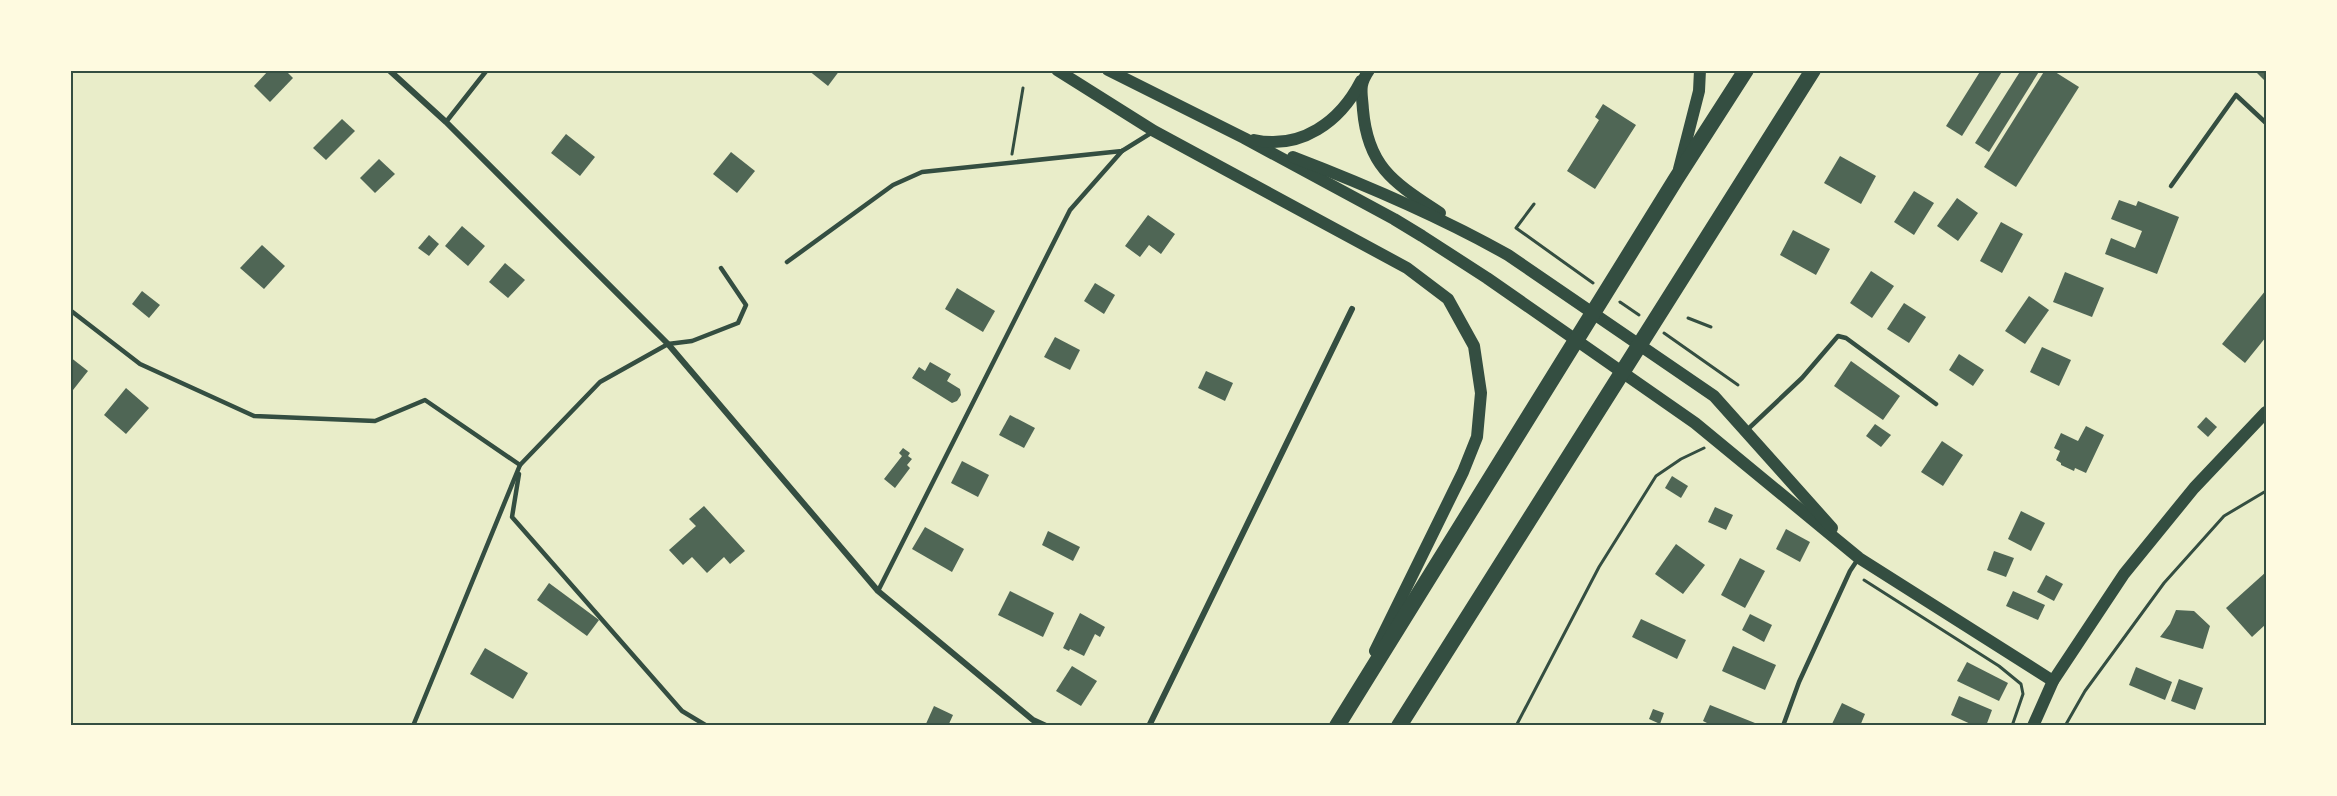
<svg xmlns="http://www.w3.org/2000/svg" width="2337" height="796" font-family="Commissioner,sans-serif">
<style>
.building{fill:#4f6655}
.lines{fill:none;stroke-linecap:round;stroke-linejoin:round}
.path{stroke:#344e41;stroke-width:3}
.service{stroke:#344e41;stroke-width:4.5}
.minor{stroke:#344e41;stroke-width:6}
.secondary{stroke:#344e41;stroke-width:12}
.trunk{stroke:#344e41;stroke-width:16}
.neatline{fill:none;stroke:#344e41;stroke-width:2}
</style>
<rect width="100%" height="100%" fill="#e9edc9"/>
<g class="building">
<polygon points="269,70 285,70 293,78 270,102 254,86"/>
<polygon points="808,70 840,70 828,86"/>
<polygon points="1981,70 2003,70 1962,136 1946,126"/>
<polygon points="2021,70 2040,70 1989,152 1975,143"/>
<polygon points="2045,70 2052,70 2079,87 2016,187 1984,167"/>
<polygon points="2254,70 2266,70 2266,82"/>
<polygon points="1603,104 1636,125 1595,189 1567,171 1599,120 1595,117"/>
<polygon points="342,119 355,131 326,160 313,148"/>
<polygon points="566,134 595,157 580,176 551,153"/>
<polygon points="731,152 755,171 737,193 713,174"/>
<polygon points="1840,156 1876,176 1861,204 1824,183"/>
<polygon points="379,159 395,174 375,193 360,178"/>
<polygon points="1914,191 1934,203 1914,235 1894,222"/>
<polygon points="1957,198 1978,213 1958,241 1937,226"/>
<polygon points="2119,200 2136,206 2138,201 2179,217 2157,274 2105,254 2111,238 2135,248 2142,231 2111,219"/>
<polygon points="1148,215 1175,234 1161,254 1149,245 1140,257 1125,246"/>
<polygon points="2001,222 2023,234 2002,273 1980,261"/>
<polygon points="462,226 485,246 468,266 445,246"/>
<polygon points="1793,230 1830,249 1816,275 1780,255"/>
<polygon points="429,235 439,244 429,256 418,248"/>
<polygon points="262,245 285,266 264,289 240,268"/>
<polygon points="505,263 525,280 508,298 489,282"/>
<polygon points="1871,271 1894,286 1872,318 1850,303"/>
<polygon points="2065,272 2104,288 2092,317 2053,302"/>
<polygon points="1095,283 1115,295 1104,314 1084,301"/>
<polygon points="957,288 995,311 983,332 945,309"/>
<polygon points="2266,290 2266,337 2245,363 2222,344"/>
<polygon points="142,291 160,305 149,318 132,304"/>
<polygon points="2029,296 2049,310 2025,344 2005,331"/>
<polygon points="1904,303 1926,317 1909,343 1887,329"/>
<polygon points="1055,337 1080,350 1070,370 1044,357"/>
<polygon points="2042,347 2071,360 2059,386 2030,372"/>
<polygon points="1959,354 1984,370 1973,386 1949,370"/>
<polygon points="70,357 88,371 73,390 70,388"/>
<polygon points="1851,361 1900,396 1883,420 1834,386"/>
<polygon points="930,362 951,374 947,381 960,389 961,395 957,401 952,403 912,378 919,367 925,371"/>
<polygon points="1206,371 1233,383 1225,401 1198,388"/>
<polygon points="126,388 149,408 126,434 104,415"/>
<polygon points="1010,415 1035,428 1024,448 999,435"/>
<polygon points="2206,417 2217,427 2208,437 2197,427"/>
<polygon points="1875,424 1891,435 1881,447 1866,436"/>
<polygon points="2086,426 2104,435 2086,473 2075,468 2074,471 2061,465 2061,463 2056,460 2060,451 2054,448 2061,433 2078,441"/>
<polygon points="1942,441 1963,455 1943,486 1921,472"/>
<polygon points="903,448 910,453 908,456 912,459 907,465 910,468 895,488 884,479 902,456 899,453"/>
<polygon points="962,461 989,475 978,497 951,483"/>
<polygon points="1672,476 1688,486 1681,498 1665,488"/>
<polygon points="704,506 745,551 730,564 724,557 707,573 692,557 683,565 669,550 696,526 689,519"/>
<polygon points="1715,507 1733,515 1726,530 1708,522"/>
<polygon points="2021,511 2045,523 2031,551 2008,539"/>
<polygon points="925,527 964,549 952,572 912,549"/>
<polygon points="1786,529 1810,542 1800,562 1776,549"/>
<polygon points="1048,531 1080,547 1073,561 1042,545"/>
<polygon points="1676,544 1705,565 1683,594 1655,574"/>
<polygon points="1994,551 2014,558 2006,577 1987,570"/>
<polygon points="1740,558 1765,571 1745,608 1721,595"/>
<polygon points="2266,572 2266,624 2252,637 2226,608"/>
<polygon points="2046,575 2063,584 2054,601 2037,592"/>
<polygon points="549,583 599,620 587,636 537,600"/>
<polygon points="1010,591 1054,613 1043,637 998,615"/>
<polygon points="2013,591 2045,605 2038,620 2006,606"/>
<polygon points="2176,610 2194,611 2210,626 2203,649 2160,637 2170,624"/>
<polygon points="1080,613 1105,627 1100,637 1095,634 1084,656 1070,649 1069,651 1063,648"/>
<polygon points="1750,614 1772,625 1764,642 1742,630"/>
<polygon points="1641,619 1686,640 1677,659 1632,637"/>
<polygon points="1733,646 1776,665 1765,690 1722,671"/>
<polygon points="485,648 528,673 513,699 470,674"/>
<polygon points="1967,662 2008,683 1999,701 1957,681"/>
<polygon points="1072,666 1097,681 1081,706 1056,691"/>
<polygon points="2136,667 2172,682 2165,700 2129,685"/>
<polygon points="2179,679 2203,688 2195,710 2171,701"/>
<polygon points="1959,696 1992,710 1986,726 1975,726 1951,715"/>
<polygon points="1842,703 1865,714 1860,726 1831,726"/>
<polygon points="1710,705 1760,725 1760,726 1713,726 1703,721"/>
<polygon points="934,706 953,715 948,726 925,726"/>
<polygon points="1653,709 1664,713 1660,724 1649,719"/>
</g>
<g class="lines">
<g class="path">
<polyline points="1012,154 1023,88"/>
<polyline points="1534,204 1516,228 1593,283"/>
<polyline points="1620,302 1639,315"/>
<polyline points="1688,318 1711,327"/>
<polyline points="1664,333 1738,385"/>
<polyline points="1864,580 1999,666 2021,684 2023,694 2012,726"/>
<polyline points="1516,726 1599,567 1656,476 1681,459 1704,448"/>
<polyline points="2065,726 2085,691 2164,583 2224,516 2266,491"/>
</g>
<g class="service">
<polyline points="446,122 487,70"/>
<polyline points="2171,186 2236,95 2266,123"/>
<polyline points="787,262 893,185 922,172 1122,151 1151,133"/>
<polyline points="70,310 140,364 254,416 375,421 425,400 520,465"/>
<polyline points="1747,430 1802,378 1838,336 1846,338 1936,404"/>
<polyline points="519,474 512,517 682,711 707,726"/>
<polyline points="878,591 1070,210 1122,151"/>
<polyline points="70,724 73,726"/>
<polyline points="413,726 520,465 600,382 668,344 692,341 738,323 746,305 721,268"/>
<polyline points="1783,726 1799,682 1850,571 1858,559"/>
</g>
<g class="minor">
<polyline points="389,70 446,122 668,344 878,591 1033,720 1046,726"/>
<polyline points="1149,726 1352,309"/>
</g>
<g class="secondary">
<polyline points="1057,70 1154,131 1407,268 1448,299 1474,346 1481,393 1477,437 1463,472 1375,651"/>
<polyline points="1108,70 1244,138 1394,219 1422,236 1487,278 1695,423 1859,558 2053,681"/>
<path d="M1369,70C1358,86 1362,92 1363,110C1368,168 1395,183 1440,213"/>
<path d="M1254,140C1301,150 1340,122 1361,81"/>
<path d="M1293,157C1366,185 1439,216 1508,255L1714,396L1832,528"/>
<polyline points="1679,169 1699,91 1700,70"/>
<polyline points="2033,726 2053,681 2124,574 2194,488 2266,412"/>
</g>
<g class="trunk">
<polyline points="1337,726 1676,179 1746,70"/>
<polyline points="1399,726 1813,70"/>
</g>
</g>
<rect width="2337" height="796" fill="none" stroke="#fefae0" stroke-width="144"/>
<rect x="72" y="72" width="2193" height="652" class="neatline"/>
</svg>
